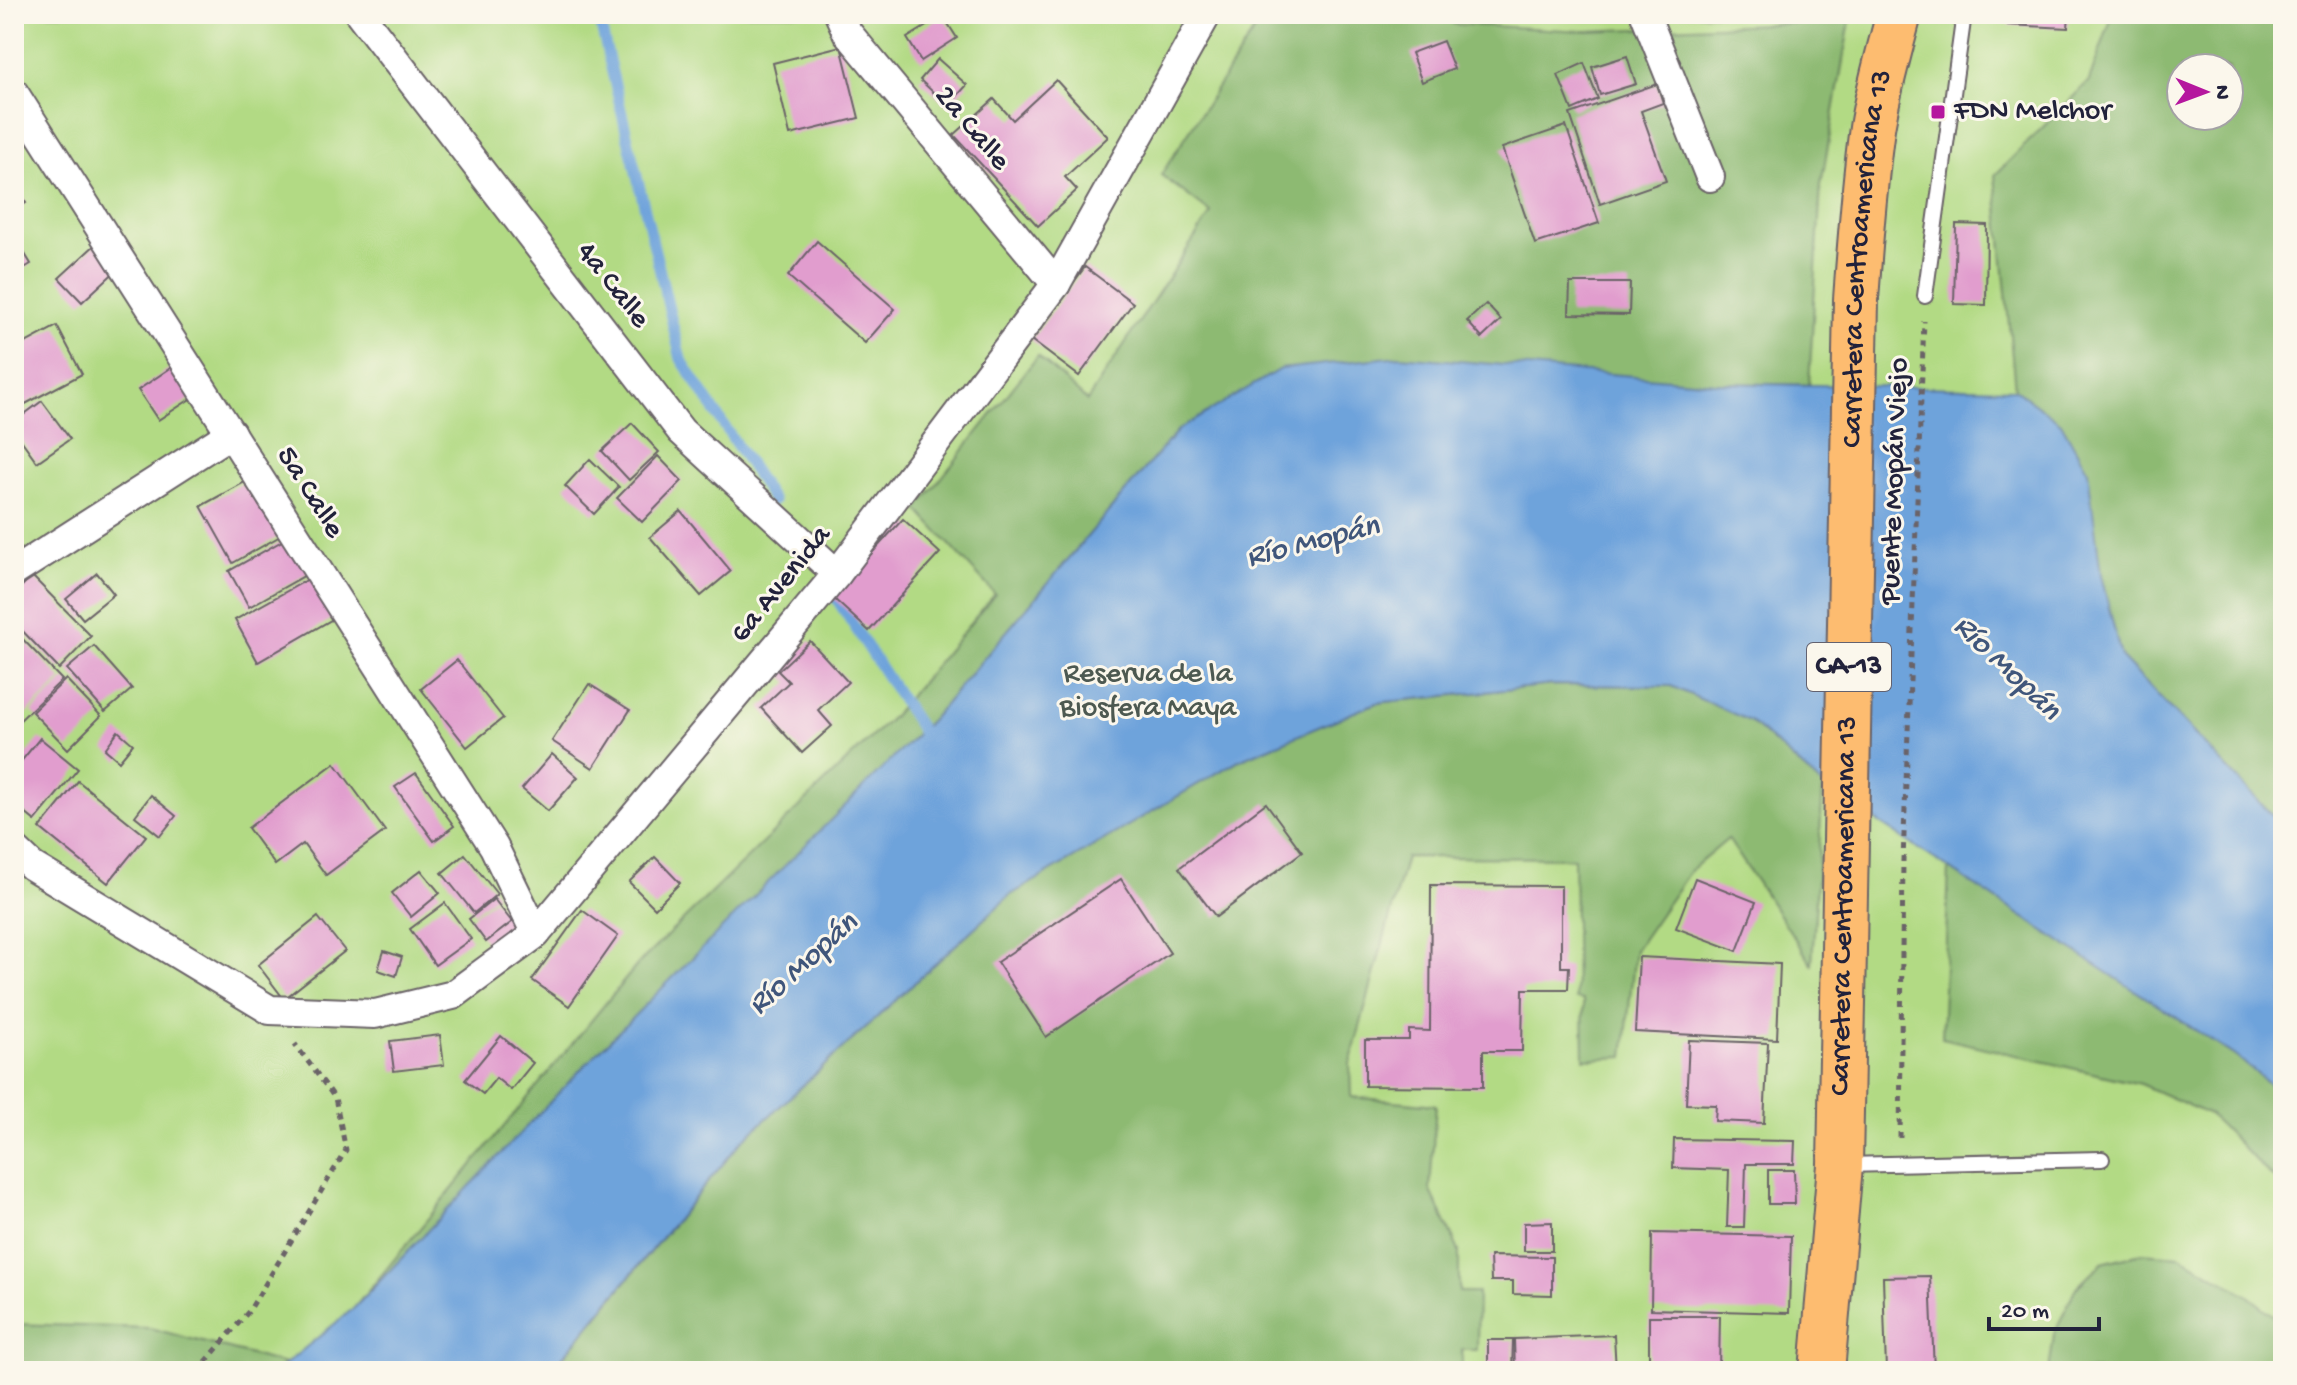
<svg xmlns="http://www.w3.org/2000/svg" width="2297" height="1385" font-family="'Gochi Hand',sans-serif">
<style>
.green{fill:#b2da84;stroke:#6a7e60;stroke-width:2;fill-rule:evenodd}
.forest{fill:#8dba72;stroke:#586e56;stroke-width:2;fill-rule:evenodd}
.water{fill:#6ea3db;stroke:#48628b;stroke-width:2}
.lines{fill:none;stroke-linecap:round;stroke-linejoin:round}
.stream{stroke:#6ea3db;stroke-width:11}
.building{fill:#e19dce}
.service-casing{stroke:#6b6368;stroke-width:18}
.minor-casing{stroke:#6b6368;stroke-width:32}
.trunk-casing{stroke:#6b6368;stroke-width:48}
.path{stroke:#6b6368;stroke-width:5;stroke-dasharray:6 6;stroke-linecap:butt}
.service{stroke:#fff;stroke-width:14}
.minor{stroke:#fff;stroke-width:28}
.trunk{stroke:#fdbc70;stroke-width:44}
.poi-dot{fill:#b5179e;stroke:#fbf7ec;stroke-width:3}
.labels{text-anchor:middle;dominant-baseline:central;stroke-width:6;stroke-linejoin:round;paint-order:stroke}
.shield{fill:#fbf7ec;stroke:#636270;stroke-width:2}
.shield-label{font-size:28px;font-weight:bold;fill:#22223b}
.poi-label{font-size:30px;fill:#22223b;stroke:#fbf7ec;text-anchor:start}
.street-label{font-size:30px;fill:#22223b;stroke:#fbf7ec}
.park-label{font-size:30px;fill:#4d5951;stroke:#fbf7ec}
.water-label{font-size:32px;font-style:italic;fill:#40567b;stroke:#fbf7ec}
</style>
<rect width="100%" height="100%" fill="#fbf7ec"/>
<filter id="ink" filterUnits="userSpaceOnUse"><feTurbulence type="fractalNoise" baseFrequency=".0125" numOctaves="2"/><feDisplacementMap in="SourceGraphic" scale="16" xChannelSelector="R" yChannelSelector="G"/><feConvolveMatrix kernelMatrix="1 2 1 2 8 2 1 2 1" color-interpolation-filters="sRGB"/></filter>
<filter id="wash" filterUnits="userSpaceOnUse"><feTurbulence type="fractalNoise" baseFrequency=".006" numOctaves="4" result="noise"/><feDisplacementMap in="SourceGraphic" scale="32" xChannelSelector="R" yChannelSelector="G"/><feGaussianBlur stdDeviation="1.8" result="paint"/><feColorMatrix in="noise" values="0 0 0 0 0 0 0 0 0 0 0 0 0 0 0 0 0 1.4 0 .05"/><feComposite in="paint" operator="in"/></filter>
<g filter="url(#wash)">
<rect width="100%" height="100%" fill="#f2dbbc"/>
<path class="green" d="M14,14H2283V1371H415L290,1361L285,1364L266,1359L14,1339ZM2181,68H2229V116H2181Z"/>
<g class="forest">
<polygon points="1265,14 1445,14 1454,24 1584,31 1850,21 1821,185 1809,385 1716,383 1178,430 934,717 355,1307 638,964 893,716 995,594 917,509 1038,356 1087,401 1211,213 1161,175"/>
<path d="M2113,14H2283V827L2121,657L2061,423L2015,389L1995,175L2089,81ZM2181,68H2229V116H2181Z"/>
<polygon points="1553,685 1671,686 1750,721 1823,786 1812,964 1728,839 1690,871 1635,950 1624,1057 1584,1059 1583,1000 1576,999 1574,858 1406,857 1350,1064 1351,1097 1436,1105 1430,1189 1459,1251 1459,1292 1478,1292 1477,1350 1462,1350 1462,1371 552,1371 741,1142 1009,896 1239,760 1376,703"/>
<polygon points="1949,867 2241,1060 2283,1096 2283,1188 2210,1115 2140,1084 1942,1038"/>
<polygon points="2141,1253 2180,1256 2247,1295 2283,1323 2283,1371 2049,1371 2054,1334 2075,1289 2102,1263"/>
<polygon points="14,1324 150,1328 285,1364 277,1371 14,1371"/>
</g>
<polygon class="water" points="1400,356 1716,383 2015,389 2061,423 2088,471 2101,575 2121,657 2283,827 2283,1096 2241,1060 1823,786 1750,721 1671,686 1553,685 1376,703 1239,760 1009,896 741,1142 551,1371 277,1371 355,1307 586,1064 934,717 1178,430 1280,369"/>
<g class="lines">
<g class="stream">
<polyline points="598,14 681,359 773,501"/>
<polyline points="832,592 929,742"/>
</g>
</g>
<g id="blocks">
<g class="building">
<polygon points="2009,14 2069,14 2068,28 2008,25"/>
<polygon points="943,16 957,38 921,61 907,38"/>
<polygon points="1443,41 1454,69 1422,82 1411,53"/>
<polygon points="841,46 859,118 790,135 773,63"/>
<polygon points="1627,56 1636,84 1600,95 1592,67"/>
<polygon points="938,59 967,85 948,106 920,80"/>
<polygon points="1584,63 1598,99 1572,110 1558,75"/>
<polygon points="1056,80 1108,137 1065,177 1077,190 1038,226 954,135 994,99 1013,120"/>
<polygon points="1657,84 1663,103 1641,111 1666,181 1600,204 1570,114"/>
<polygon points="1566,126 1599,223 1535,244 1502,148"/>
<polygon points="14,185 26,203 14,211"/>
<polygon points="1956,224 1987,225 1986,305 1954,304"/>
<polygon points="14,236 31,264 14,274"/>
<polygon points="817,241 895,309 865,343 788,276"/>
<polygon points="97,243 120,267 82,302 59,278"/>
<polygon points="1085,267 1133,303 1079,376 1031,340"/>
<polygon points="1570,283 1630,283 1629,315 1569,314"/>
<polygon points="1486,304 1501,320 1482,338 1467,321"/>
<polygon points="57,326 82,374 14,410 14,349"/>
<polygon points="178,363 198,394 158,420 138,390"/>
<polygon points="42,401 70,439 37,462 14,430 14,422"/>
<polygon points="632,423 659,452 629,480 602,451"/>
<polygon points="658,456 682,481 642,522 617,498"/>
<polygon points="590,459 619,487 594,514 565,486"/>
<polygon points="250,479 282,535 233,563 201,506"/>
<polygon points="681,511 731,571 701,596 650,537"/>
<polygon points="903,519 940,553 869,631 832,597"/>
<polygon points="289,537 309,573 249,607 229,571"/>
<polygon points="97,573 114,594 83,619 66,599"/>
<polygon points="32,576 91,636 59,669 14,622 14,594"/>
<polygon points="314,576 336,617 258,662 235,620"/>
<polygon points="14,630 62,680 18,722 14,718"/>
<polygon points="810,641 848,682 818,710 832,726 802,753 761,708 789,682 778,671"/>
<polygon points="94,646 132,689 105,712 67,669"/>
<polygon points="457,660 503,718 467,747 421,689"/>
<polygon points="66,679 101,716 68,749 32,712"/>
<polygon points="589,684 630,710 593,768 552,741"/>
<polygon points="118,731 133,744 119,761 105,749"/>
<polygon points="40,738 78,769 35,821 14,804 14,770"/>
<polygon points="552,754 578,777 548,811 522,789"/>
<polygon points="335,763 385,831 326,875 303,844 275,865 248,828"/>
<polygon points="416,773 454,826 434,841 395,787"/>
<polygon points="78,781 146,836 108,883 40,828"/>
<polygon points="151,795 176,816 160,836 135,816"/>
<polygon points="1266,803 1302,852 1216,917 1179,868"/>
<polygon points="465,854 497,894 474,913 442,873"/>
<polygon points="655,857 680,883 655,908 629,882"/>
<polygon points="421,870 440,893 411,917 392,893"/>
<polygon points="1695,878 1756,902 1737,951 1676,928"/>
<polygon points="1121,879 1170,953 1046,1037 997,962"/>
<polygon points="1431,885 1561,886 1561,967 1569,967 1568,989 1523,989 1522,1051 1483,1051 1483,1087 1365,1086 1365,1040 1409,1040 1409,1030 1430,1031"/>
<polygon points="494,899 512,922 486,942 469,919"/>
<polygon points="445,903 471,939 435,965 410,929"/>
<polygon points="582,910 618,936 569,1006 532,980"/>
<polygon points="318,917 345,951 284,999 258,965"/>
<polygon points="384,951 402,957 396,976 378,970"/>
<polygon points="1639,957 1780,964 1777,1039 1635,1032"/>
<polygon points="440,1035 444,1065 394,1071 390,1041"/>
<polygon points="501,1036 533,1063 511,1090 496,1078 483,1094 465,1080"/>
<polygon points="1689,1040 1768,1043 1764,1123 1715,1121 1716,1105 1686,1104"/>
<polygon points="1674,1139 1795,1141 1794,1164 1746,1164 1744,1227 1727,1227 1729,1170 1673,1168"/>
<polygon points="1768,1170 1794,1170 1795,1204 1768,1204"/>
<polygon points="1552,1222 1552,1251 1524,1251 1524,1223"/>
<polygon points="1652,1233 1791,1236 1789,1313 1651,1309"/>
<polygon points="1490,1256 1552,1257 1552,1295 1513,1294 1513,1281 1491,1281"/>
<polygon points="1930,1276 1934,1371 1886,1371 1883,1277"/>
<polygon points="1649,1316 1720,1316 1719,1371 1649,1371"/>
<polygon points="1614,1335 1616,1371 1515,1371 1514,1339"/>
<polygon points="1488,1340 1513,1340 1512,1371 1488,1371"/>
</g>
</g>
</g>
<g filter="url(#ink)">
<use href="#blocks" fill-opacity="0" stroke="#6b6368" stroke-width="2"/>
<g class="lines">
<defs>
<g id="service">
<polyline points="1925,296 1964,14"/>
<polyline points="1845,1165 2102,1159"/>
</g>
<g id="minor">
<polyline points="360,14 681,431 837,574"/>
<polyline points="839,14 847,32 1056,284"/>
<polyline points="1645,14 1710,177"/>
<polyline points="14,93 494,847 536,934"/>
<polyline points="14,572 231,433"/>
<polyline points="14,849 32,866 270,1010 375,1014 453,995 536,934 837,574 1056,284 1207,14"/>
</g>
<g id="trunk">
<path id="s1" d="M1822,1371L1840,1165L1856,300C1860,243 1864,185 1872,128C1878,90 1889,52 1899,14"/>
</g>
</defs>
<use href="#service" class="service-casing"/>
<use href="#minor" class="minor-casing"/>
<use href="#trunk" class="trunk-casing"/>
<g class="path">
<polyline points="1900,1138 1903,860 1924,321"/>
<polyline points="198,1371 249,1311 346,1150 335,1098 295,1044"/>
</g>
<use href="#service" class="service"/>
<use href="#minor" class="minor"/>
<use href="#trunk" class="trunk"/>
</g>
</g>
<rect class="poi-dot" x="1930" y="104" width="16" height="16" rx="4"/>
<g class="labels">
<rect class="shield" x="1807" y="643" width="84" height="48" rx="6"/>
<g class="shield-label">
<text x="1849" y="667">CA-13</text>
</g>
<g class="poi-label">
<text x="1954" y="112">FDN Melchor</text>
</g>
<g class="street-label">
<text transform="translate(971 129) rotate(50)">2a Calle</text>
<text stroke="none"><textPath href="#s1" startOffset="1114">Carretera Centroamericana 13</textPath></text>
<text transform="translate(612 286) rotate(52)">4a Calle</text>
<text transform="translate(1896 481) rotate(-88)">Puente Mopán Viejo</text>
<text transform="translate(309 493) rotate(58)">5a Calle</text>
<text transform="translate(782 585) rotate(-51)">6a Avenida</text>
<text stroke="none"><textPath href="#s1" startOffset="466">Carretera Centroamericana 13</textPath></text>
</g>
<g class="park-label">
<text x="1148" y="675">Reserva de la<tspan x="1148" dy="34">Biosfera Maya</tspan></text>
</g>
<g class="water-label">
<text transform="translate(1313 543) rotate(-14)">Río Mopán</text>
<text transform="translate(2006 669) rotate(44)">Río Mopán</text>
<text transform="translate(804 965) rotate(-42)">Río Mopán</text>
</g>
</g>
<rect width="2297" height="1385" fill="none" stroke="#fbf7ec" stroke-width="48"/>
<g transform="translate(2205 92) rotate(91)"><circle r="38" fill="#fbf7ec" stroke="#a4a2a5" stroke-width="2"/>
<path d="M0-6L14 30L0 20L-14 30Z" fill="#b5179e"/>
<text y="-12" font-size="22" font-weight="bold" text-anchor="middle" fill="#22223b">N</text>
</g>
<path d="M1989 1317v12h110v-12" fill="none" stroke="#22223b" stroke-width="4"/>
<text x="2001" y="1317" font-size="24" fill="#22223b" stroke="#fbf7ec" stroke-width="6" paint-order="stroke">20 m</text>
</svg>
